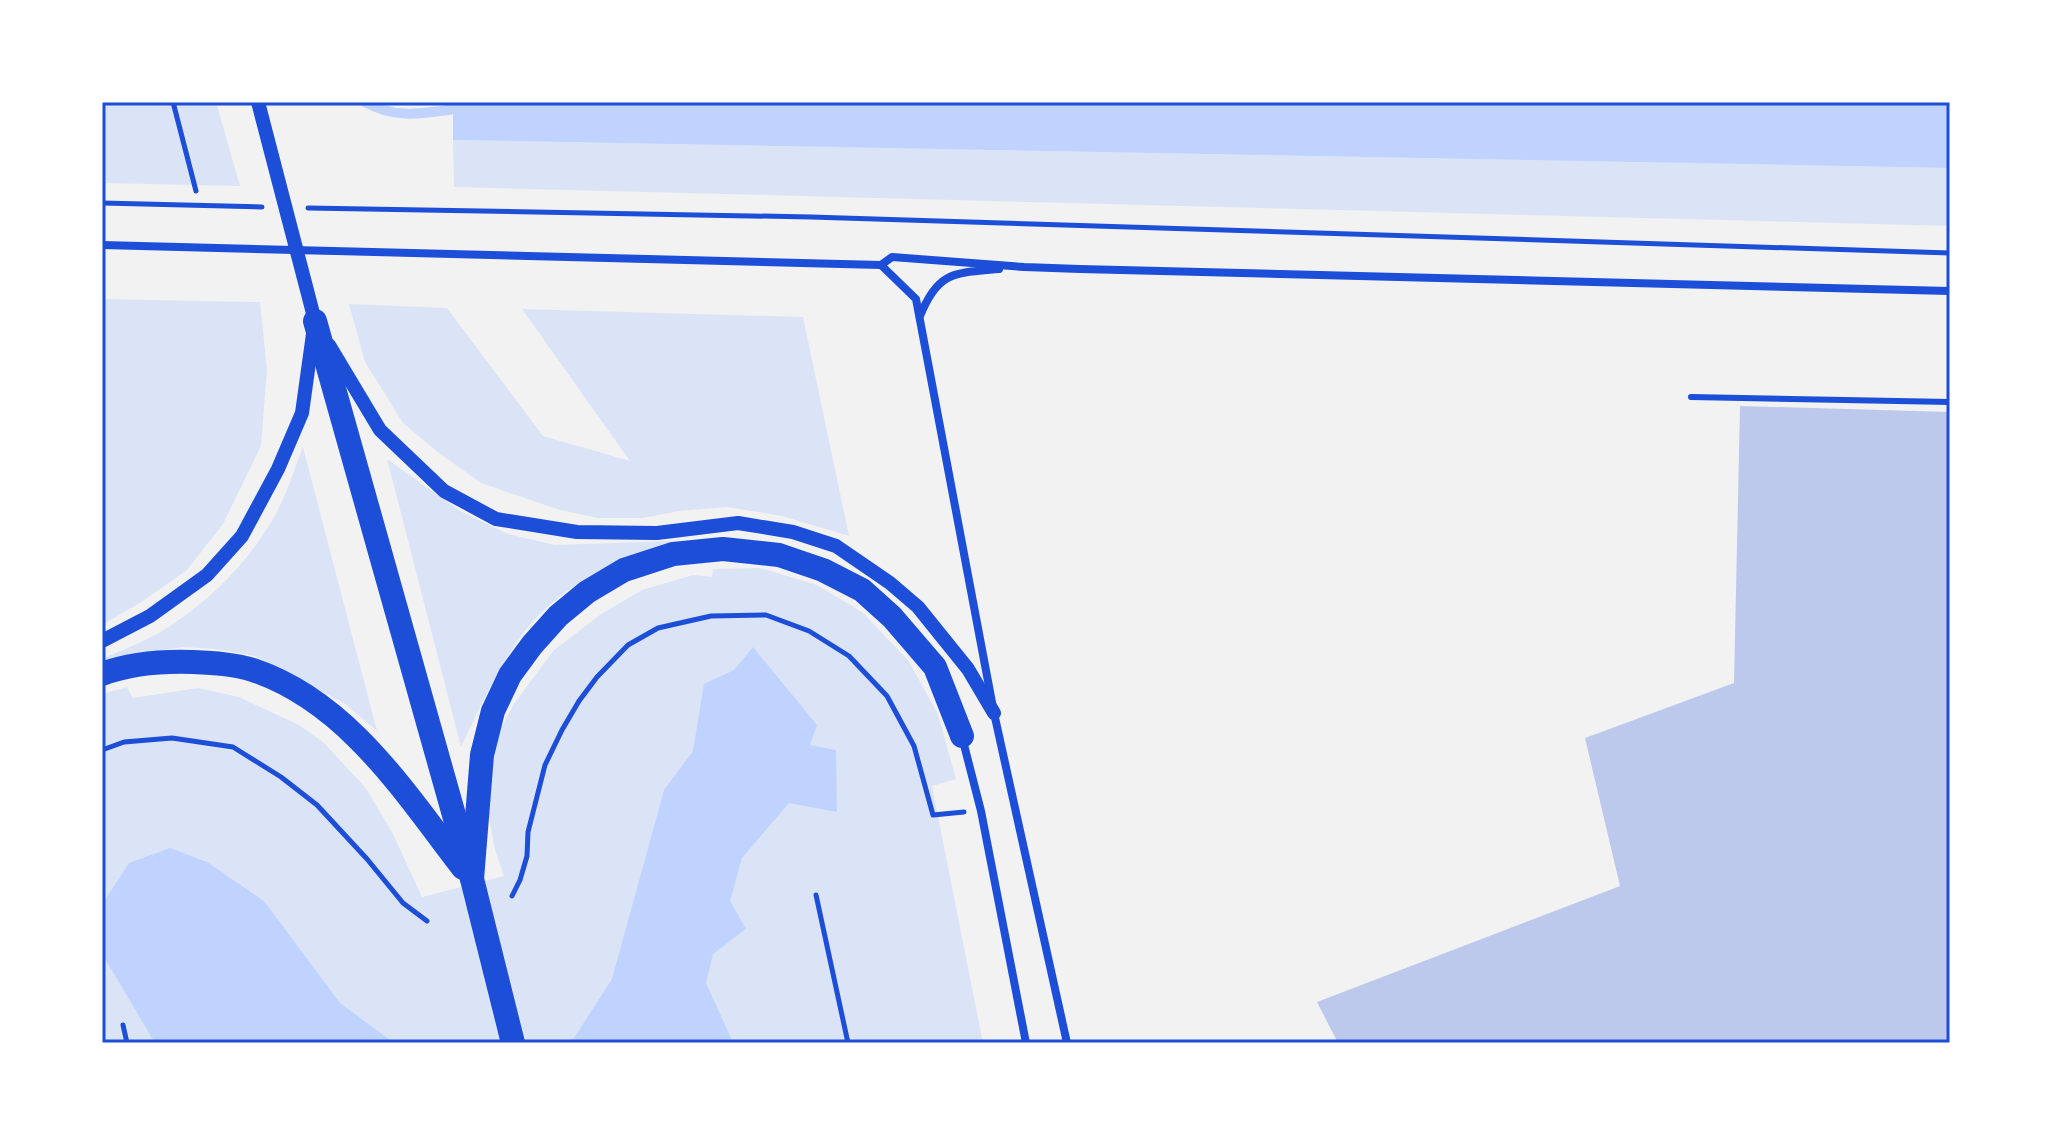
<svg xmlns="http://www.w3.org/2000/svg" width="2052" height="1145" font-family="Literata,serif">
<style>
.green{fill:#dbe4f7}
.water{fill:#bfd3fe}
.lines{fill:none;stroke-linecap:round;stroke-linejoin:round}
.stream{stroke:#bfd3fe;stroke-width:10}
.building{fill:#bdc9ec}
.path{stroke:#1d4ed8;stroke-width:5}
.service{stroke:#1d4ed8;stroke-width:6}
.minor{stroke:#1d4ed8;stroke-width:8}
.tertiary{stroke:#1d4ed8;stroke-width:14}
.motorway{stroke:#1d4ed8;stroke-width:24}
.neatline{fill:none;stroke:#1d4ed8;stroke-width:3}
</style>
<rect width="100%" height="100%" fill="#f2f2f2"/>
<g class="green">
<polygon points="102,102 216,102 240,186 102,183"/>
<polygon points="453,140 1950,168 1950,226 454,187"/>
<polygon points="102,299 260,302 267,369 261,446 223,524 187,570 143,601 102,625"/>
<polygon points="349,304 447,308 543,436 630,461 522,309 803,317 849,536 782,516 727,507 679,511 643,518 598,518 560,510 481,483 439,453 403,423 365,362"/>
<path d="M303,447L377,731L345,704L255,656L215,649L182,647L102,661V659C119,651 137,645 153,636C204,608 251,561 278,510C288,490 295,467 303,447Z"/>
<path d="M387,459L460,511L508,534L555,545L671,541C624,558 580,576 543,611C509,642 481,705 461,747Z"/>
<polygon points="760,568 817,585 862,612 908,660 938,714 956,779 932,786 983,1043 102,1043 102,694 127,687 133,698 198,688 239,697 299,725 323,742 365,787 392,832 422,897 504,876 495,850 488,811 497,735 514,704 553,651 601,614 642,590 693,575 712,577 713,569"/>
</g>
<g class="water">
<polygon points="422,102 1950,102 1950,168 453,140 453,107"/>
<polygon points="753,647 817,725 810,745 836,750 837,812 789,803 742,858 730,901 746,929 713,954 706,983 731,1038 732,1043 565,1043 574,1038 612,979 664,790 693,751 704,684 734,670"/>
<polygon points="170,848 207,862 264,901 340,1003 394,1043 155,1043 104,957 105,900 129,863"/>
</g>
<g class="lines">
<path class="stream" d="M365,102C398,121 428,112 464,108"/>
</g>
<polygon class="building" points="1740,406 1950,412 1950,1043 1338,1043 1317,1002 1620,886 1585,738 1734,683"/>
<g class="lines">
<g class="path">
<polyline points="173,102 196,191"/>
<polyline points="102,203 262,207"/>
<polyline points="308,208 811,217 1950,253"/>
<polyline points="102,750 124,742 172,738 233,747 281,777 317,805 367,859 403,903 427,921"/>
<polyline points="816,895 848,1043"/>
<polyline points="512,896 520,880 527,856 528,832 545,765 562,730 579,701 597,677 628,645 658,628 711,616 766,615 809,631 849,656 887,696 914,746 933,815 964,812"/>
<polyline points="123,1025 127,1043"/>
</g>
<polyline class="service" points="1691,397 1950,402"/>
<g class="minor">
<polyline points="102,245 881,265 892,257 1024,267 1080,269 1950,291"/>
<polyline points="881,265 916,299 994,713 1067,1043"/>
<path d="M920,316C938,271 954,273 999,269"/>
<polyline points="962,737 981,811 1026,1043"/>
</g>
<g class="tertiary">
<polyline points="258,102 315,321 318,328"/>
<polyline points="329,345 380,430 444,491 496,519 577,532 657,533 738,523 793,532 836,546 890,583 918,607 968,669 994,713"/>
<polyline points="102,641 150,616 207,575 242,536 278,469 302,413 313,334"/>
</g>
<g class="motorway">
<polyline points="315,321 472,879 513,1043"/>
<path d="M102,674C132,663 161,661 192,662C212,663 234,664 253,670C348,702 405,793 463,868"/>
<polyline points="472,879 482,755 493,711 510,675 532,645 558,616 587,592 624,570 673,554 723,549 779,555 823,570 862,590 892,617 935,667 962,736"/>
</g>
</g>
<rect width="2052" height="1145" fill="none" stroke="#ffffff" stroke-width="208"/>
<rect x="104" y="104" width="1844" height="937" class="neatline"/>
</svg>
